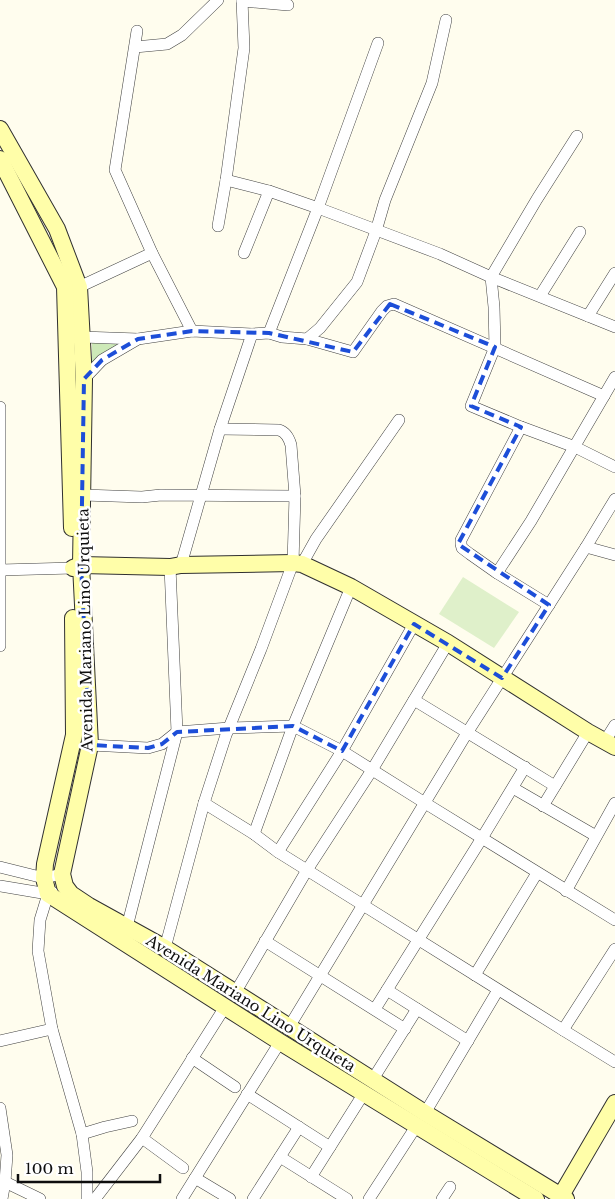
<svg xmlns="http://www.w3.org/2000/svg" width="615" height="1199" font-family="'Libre Baskerville',serif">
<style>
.green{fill:#cde9b8}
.pitch{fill:#dff0ca}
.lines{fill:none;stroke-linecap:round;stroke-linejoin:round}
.street-casing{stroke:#414141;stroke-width:12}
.secondary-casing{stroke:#303030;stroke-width:18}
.street{stroke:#fff;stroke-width:11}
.secondary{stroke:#fffea9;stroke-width:16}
.marked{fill:none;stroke:#1d4ed8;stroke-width:4;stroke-dasharray:10 6;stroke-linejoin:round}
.labels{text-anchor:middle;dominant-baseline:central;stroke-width:5;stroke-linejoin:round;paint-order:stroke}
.street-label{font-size:15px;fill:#0e0e0e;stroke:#fff}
</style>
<rect width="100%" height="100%" fill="#fffdee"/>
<polygon class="green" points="92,335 136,338 92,377"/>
<polygon class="pitch" points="463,577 519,612 494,648 439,614"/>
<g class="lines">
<defs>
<g id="street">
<polyline points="242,1 288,5"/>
<polyline points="137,31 115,170 152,253 192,331"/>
<polyline points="135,47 167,44 182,35 218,0"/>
<polyline points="577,136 537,199 491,277 494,307 495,347 471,406 521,427 575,447 615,467"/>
<polyline points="226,180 269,191 318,208 440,254 491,277 615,327"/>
<polyline points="218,226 226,180 244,48 242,0"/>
<polyline points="244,253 269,191"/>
<polyline points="79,287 152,253"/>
<polyline points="540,296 580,232"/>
<polyline points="588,316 615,273"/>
<polyline points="269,333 318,208 378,43"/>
<polyline points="82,337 138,339"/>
<polyline points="307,339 320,328 357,282 376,231 385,200 432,83 446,20"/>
<polyline points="84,379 102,360 138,339 192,331 252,334 269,333 282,337 307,339 353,352 382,311 387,306 394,304 604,396"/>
<polyline points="0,407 0,646"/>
<polyline points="521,427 461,540 461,544 462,548 470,554 497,573 549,605"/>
<polyline points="83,495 142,497 161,495 295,496"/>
<polyline points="586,547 615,555"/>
<polyline points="302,564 316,539 399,420"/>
<polyline points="181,565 220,429 252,334"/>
<polyline points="0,570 73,568"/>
<polyline points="497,573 531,521 615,377"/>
<polyline points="414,700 555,786"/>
<polyline points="605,741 615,725"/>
<polyline points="90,745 148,748 162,744 177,732 229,728 293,726 342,751 425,803 615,920"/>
<polyline points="513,788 596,836"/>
<polyline points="204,803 254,834 278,852 363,905 563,1030 615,1062"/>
<polyline points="543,806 588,732"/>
<polyline points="254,834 293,726 351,587"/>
<polyline points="278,852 342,751 414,624"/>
<polyline points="0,867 44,878 62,874"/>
<polyline points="0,886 48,894 52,892"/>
<polyline points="566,891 615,803"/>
<polyline points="48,894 40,920 38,951 52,1029 82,1134 87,1172 87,1199"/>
<polyline points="127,927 177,732 170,567"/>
<polyline points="265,941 405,1029"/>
<path d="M165,948L204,803L226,735L261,649L293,563L295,496L291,445C289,438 286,432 279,430L220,429"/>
<polyline points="475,975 537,873"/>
<polyline points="387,990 468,1041"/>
<polyline points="235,993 307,870 372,770 448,643"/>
<polyline points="375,1009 482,838 525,767"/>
<polyline points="289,1027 467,733 586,547 615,499"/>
<polyline points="563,1030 615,949"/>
<polyline points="0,1041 52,1029"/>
<polyline points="192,1058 235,1087"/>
<polyline points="373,1079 417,1009"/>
<polyline points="247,1094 330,1147"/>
<polyline points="0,1108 7,1155 5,1182 2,1199"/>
<polyline points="425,1113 498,990"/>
<polyline points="82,1134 105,1127 132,1121"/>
<polyline points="142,1138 183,1168"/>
<polyline points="280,1157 347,1199"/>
<polyline points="311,1177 364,1093"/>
<polyline points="195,1178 230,1199"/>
<polyline points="0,1182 5,1182 40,1199"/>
<polyline points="95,1199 142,1138 225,1007"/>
<polyline points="182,1199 280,1042"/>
<polyline points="253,1199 299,1127"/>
<polyline points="369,1199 417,1125"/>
<polyline points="442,1199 450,1187"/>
</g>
<g id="secondary">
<polyline points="0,129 57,229 79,287 84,379 81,565 90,745 62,874 65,886 71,894 89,906 165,948 425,1113 566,1199"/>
<polyline points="0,159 65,287 72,528"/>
<polyline points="73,568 81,565 170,567 181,565 293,563 302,564 351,587 448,643 588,732 615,747"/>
<polyline points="73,618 74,735 45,864 44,878 48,894 280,1042 536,1199"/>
<polyline points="559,1199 615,1103"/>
</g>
</defs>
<use href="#street" class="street-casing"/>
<use href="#secondary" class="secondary-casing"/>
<use href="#street" class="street"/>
<use href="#secondary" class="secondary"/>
</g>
<path class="marked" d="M390,304L495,347L471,406L521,427L458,544L549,605L502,678L414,624L342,751L293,726L177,732L162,744L148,748L90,745L81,565L84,379L102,360L138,339L192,331L269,333L353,352Z"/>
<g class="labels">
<g class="street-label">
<text transform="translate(85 630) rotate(-91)">Avenida Mariano Lino Urquieta</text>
<text transform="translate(251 1003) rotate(32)">Avenida Mariano Lino Urquieta</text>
</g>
</g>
<path d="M18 1174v8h142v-8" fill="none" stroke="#0e0e0e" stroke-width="2.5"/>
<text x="25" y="1174" font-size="15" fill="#0e0e0e" stroke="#ffffff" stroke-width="4" paint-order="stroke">100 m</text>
</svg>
